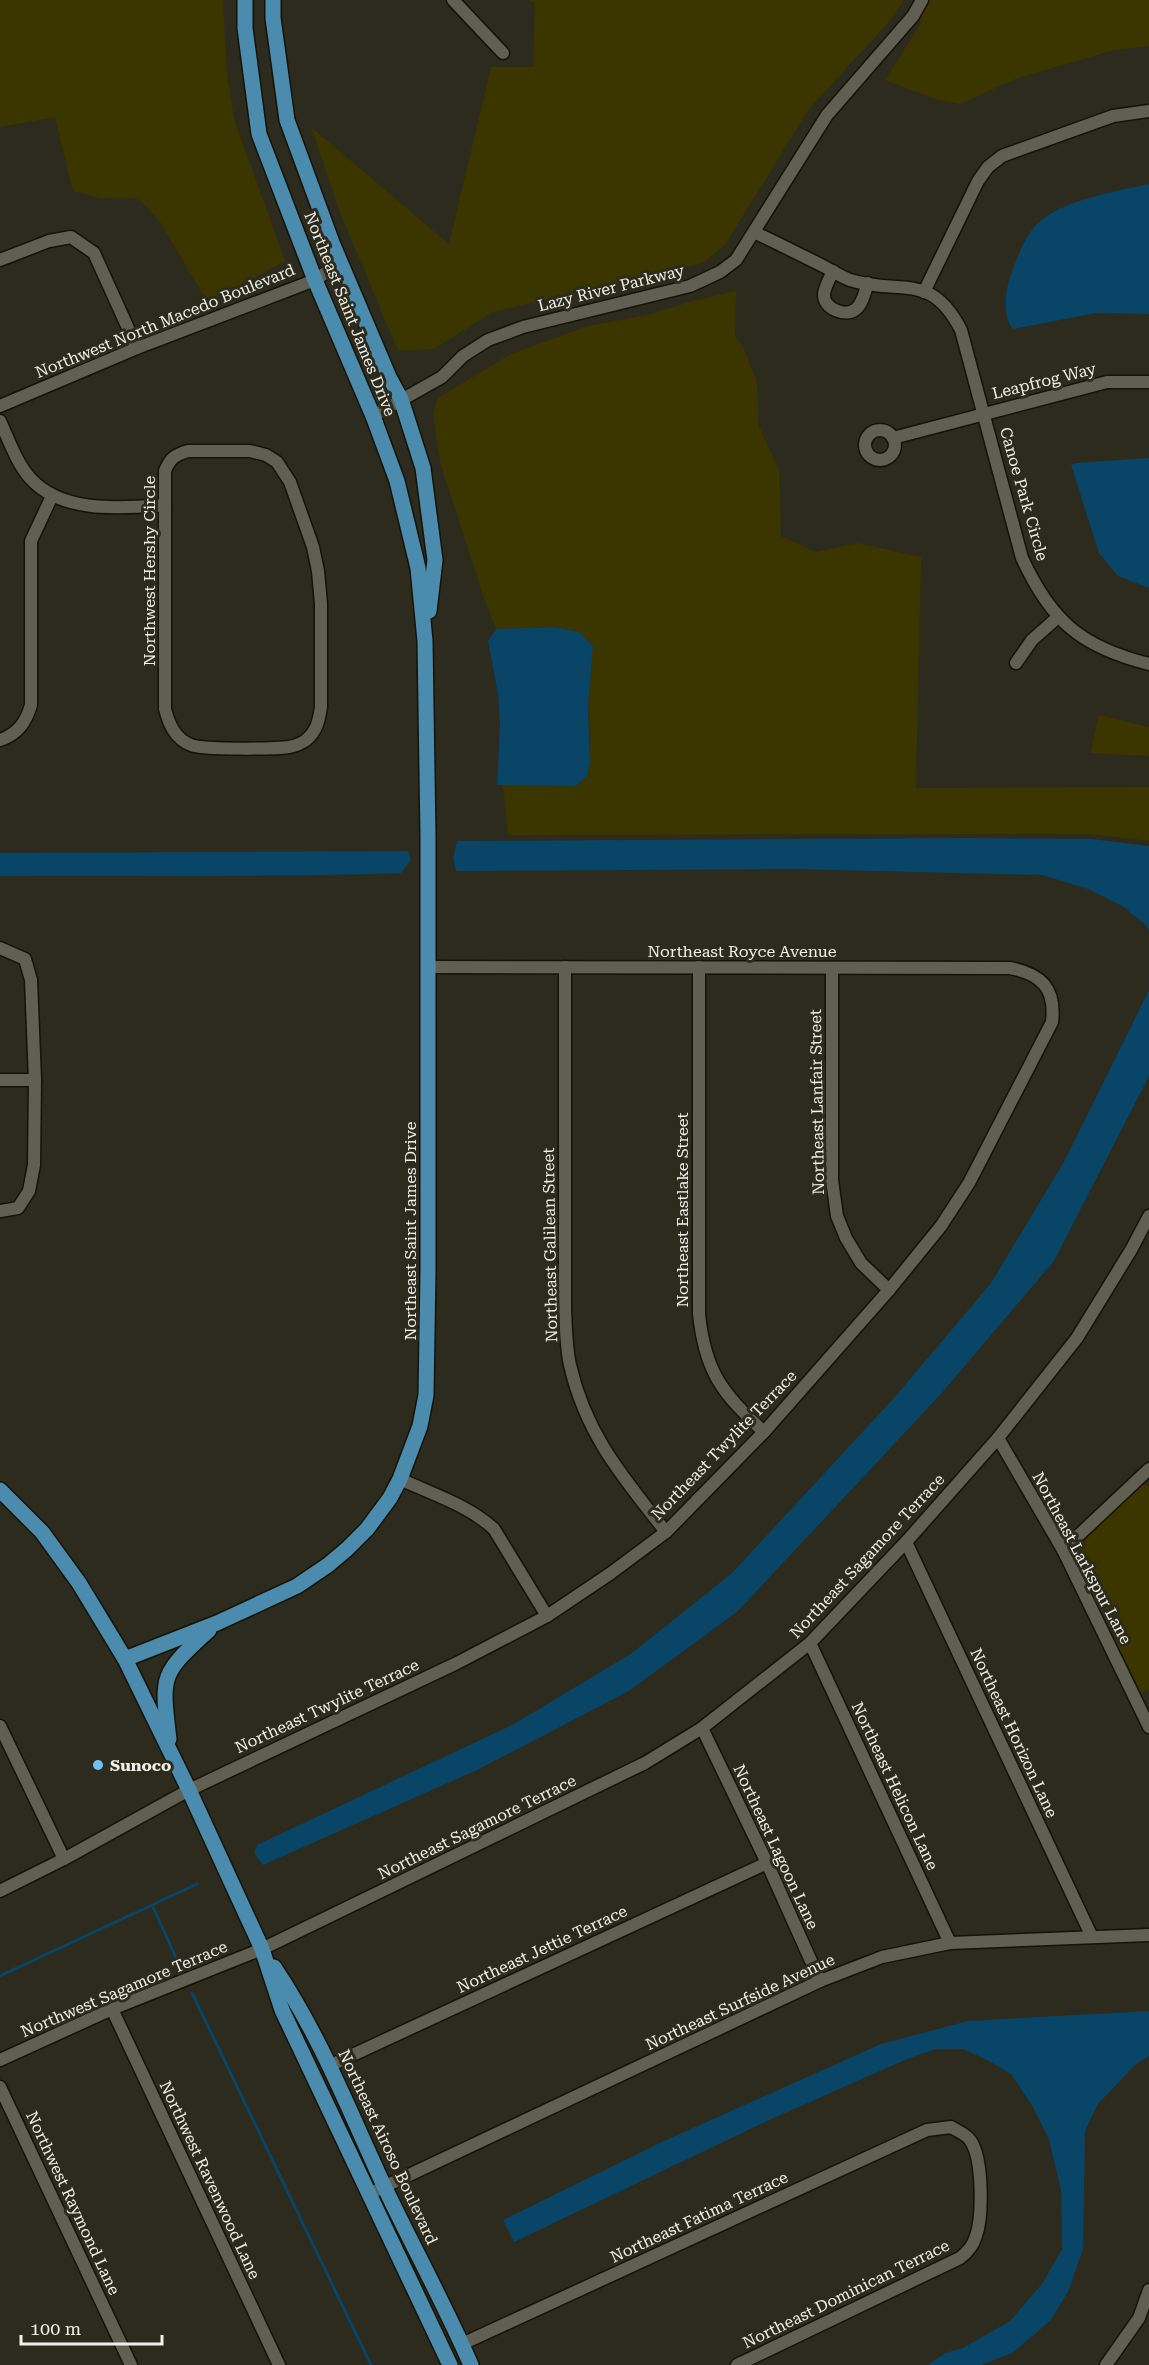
<svg xmlns="http://www.w3.org/2000/svg" width="1149" height="2365" font-family="'Roboto Serif',serif">
<style>
.green{fill:#3b3500}
.water{fill:#084566}
.lines{fill:none;stroke-linecap:round;stroke-linejoin:round}
.stream{stroke:#084566;stroke-width:3}
.minor-casing{stroke:#141307;stroke-width:15}
.major-casing{stroke:#141307;stroke-width:18}
.minor{stroke:#605f51;stroke-width:12}
.major{stroke:#4b8bad;stroke-width:15}
.poi-dot{fill:#72c1f5;stroke:#2c2b1d;stroke-width:2}
.labels{text-anchor:middle;dominant-baseline:central;stroke-width:6;stroke-linejoin:round;paint-order:stroke}
.street-label{font-size:16px;fill:#f2f1e9;stroke:#2c2b1d}
.poi-label{font-size:16px;font-weight:bold;fill:#f2f1e9;stroke:#2c2b1d;text-anchor:start}
</style>
<rect width="100%" height="100%" fill="#2c2b1d"/>
<g class="green">
<polygon points="0,0 223,0 227,73 234,119 285,261 208,303 160,222 138,198 100,198 73,191 55,117 0,127"/>
<polygon points="527,0 904,0 887,24 809,109 725,245 703,263 493,312 434,349 398,351 339,210 311,127 449,244 491,67 533,67 535,3"/>
<polygon points="927,0 1149,0 1149,46 1114,50 1018,78 960,104 938,100 885,80 921,23 918,18"/>
<path d="M736,291L735,336L744,349L757,382L759,426L779,470L781,536L816,552L858,543L921,557L916,788L1149,787V841L1092,834L508,835L503,785L576,786L587,776C595,730 584,678 579,632L555,627L496,629L483,596L440,462L433,413L438,398L511,354L588,326L647,315L696,300Z"/>
<polygon points="1099,715 1149,727 1149,756 1090,753"/>
<polygon points="1142,1483 1149,1486 1149,1690 1141,1693 1072,1554 1100,1523"/>
</g>
<g class="water">
<path d="M1149,184V314L1096,313L1013,329C1002,315 1005,293 1010,277C1017,258 1023,239 1037,224C1061,200 1117,191 1149,184Z"/>
<polygon points="1149,458 1149,588 1118,576 1099,553 1071,465 1076,463"/>
<polygon points="555,627 579,632 593,646 588,707 590,762 587,776 576,786 497,785 500,724 498,694 488,641 496,629"/>
<polygon points="965,838 1092,839 1149,846 1149,931 1146,925 1122,906 1088,889 1042,875 795,869 456,871 453,858 457,841"/>
<path d="M408,851L411,860L401,873C267,878 134,875 0,876V853Z"/>
<polygon points="1149,990 1149,1076 1054,1261 940,1395 738,1611 629,1691 477,1770 263,1865 254,1853 257,1845 514,1724 632,1653 732,1573 894,1398 991,1283 1065,1160"/>
<polygon points="1149,2011 1149,2056 1135,2065 1098,2104 1085,2131 1083,2249 1068,2292 1050,2321 1012,2353 981,2365 927,2365 945,2353 963,2348 1010,2321 1042,2284 1062,2249 1061,2191 1049,2139 1033,2107 1011,2074 989,2061 963,2049 936,2049 907,2059 767,2121 514,2242 503,2220 664,2141 881,2044 968,2021"/>
</g>
<g class="lines">
<g class="stream">
<polyline points="152,1905 179,1964"/>
<polyline points="0,1976 197,1884"/>
<polyline points="192,1993 371,2365"/>
</g>
<defs>
<g id="minor">
<polyline points="453,0 503,53"/>
<path d="M754,232C777,243 799,254 821,265C831,270 840,276 850,280C900,296 930,270 961,330L1022,558C1051,621 1081,647 1149,664"/>
<polyline points="0,260 49,241 71,237 94,253 137,348"/>
<path d="M833,271C830,278 825,286 824,294C823,308 845,318 856,309C863,303 865,291 868,283"/>
<polyline points="924,292 978,181 988,167 1002,156 1113,116 1149,111"/>
<polyline points="0,406 137,348 315,280 340,263"/>
<polyline points="373,416 442,377 463,356 488,340 523,327 690,286 720,272 736,260 827,115 913,16 922,0"/>
<path d="M0,421C9,440 16,462 30,478C62,514 121,508 165,505"/>
<circle cx="880" cy="445" r="15"/>
<polyline points="893,438 1107,382 1149,382"/>
<path d="M188,451H250L266,455L277,462L290,482L313,547L318,571L321,604V707C319,720 317,731 306,740C302,743 294,746 289,747C275,749 203,750 191,745C175,739 169,724 165,709V471C170,458 175,455 188,451Z"/>
<polyline points="1016,663 1032,640 1058,617"/>
<path d="M0,740C18,734 26,722 31,705V541L52,496"/>
<polyline points="0,948 25,959 31,980 35,1080 34,1165 29,1191 18,1208 0,1211"/>
<path d="M565,967V1310C566,1328 566,1347 570,1365C586,1435 623,1477 666,1532"/>
<path d="M699,967V1314C705,1372 722,1393 764,1432"/>
<polyline points="832,968 832,1180 837,1216 846,1238 861,1263 889,1290"/>
<polyline points="0,1080 35,1080"/>
<polyline points="998,1438 1063,1550 1149,1727"/>
<path d="M400,1479C432,1494 468,1505 494,1529L547,1616"/>
<polyline points="906,1542 1092,1937"/>
<polyline points="1063,1550 1149,1469"/>
<polyline points="810,1643 950,1943"/>
<polyline points="0,1726 64,1859"/>
<polyline points="702,1728 767,1863 820,1981"/>
<path d="M0,1891L64,1859L189,1790L457,1663L547,1616L611,1573L666,1532L764,1432L889,1290L941,1226L969,1183L1052,1022C1056,988 1041,974 1010,968L428,967"/>
<polyline points="112,2009 279,2365"/>
<polyline points="0,2060 112,2009 262,1949 645,1763 702,1728 810,1643 906,1542 998,1438 1077,1338 1131,1250 1149,1216"/>
<polyline points="331,2065 767,1863"/>
<polyline points="0,2087 131,2365"/>
<polyline points="371,2193 820,1981 882,1957 950,1943 1149,1935"/>
<path d="M462,2344L927,2130L951,2127C956,2130 967,2135 970,2140C983,2157 983,2216 976,2236C973,2246 968,2252 960,2258L737,2365"/>
<polyline points="1106,2365 1139,2318 1149,2290"/>
</g>
<g id="major">
<polyline points="273,0 273,18 287,120 333,245 389,377 401,399 423,468 435,560 429,611"/>
<polyline points="0,1490 42,1532 79,1583 125,1659 189,1790 262,1949 282,2010 450,2365"/>
<polyline points="125,1659 217,1623 297,1586 328,1565 347,1549 367,1529 390,1498 400,1479 420,1426 426,1395 428,1271 428,837 425,641 418,568 397,481 373,416 315,280 259,134 245,28 245,0"/>
<path d="M169,1739C161,1674 161,1674 209,1630"/>
<path d="M274,1967C322,2039 349,2111 385,2188C413,2247 445,2305 471,2365"/>
</g>
</defs>
<use href="#minor" class="minor-casing"/>
<use href="#major" class="major-casing"/>
<use href="#minor" class="minor"/>
<use href="#major" class="major"/>
</g>
<circle class="poi-dot" cx="98" cy="1765" r="6"/>
<g class="labels">
<g class="street-label">
<text transform="translate(611 288) rotate(-14)">Lazy River Parkway</text>
<text transform="translate(350 314) rotate(68)">Northeast Saint James Drive</text>
<text transform="translate(165 321) rotate(-22)">Northwest North Macedo Boulevard</text>
<text transform="translate(1044 381) rotate(-14)">Leapfrog Way</text>
<text transform="translate(1024 494) rotate(74)">Canoe Park Circle</text>
<text transform="translate(149 571) rotate(-90)">Northwest Hershy Circle</text>
<text x="742" y="951">Northeast Royce Avenue</text>
<text transform="translate(817 1102) rotate(-91)">Northeast Lanfair Street</text>
<text transform="translate(682 1210) rotate(-90)">Northeast Eastlake Street</text>
<text transform="translate(410 1231) rotate(-90)">Northeast Saint James Drive</text>
<text transform="translate(550 1245) rotate(-91)">Northeast Galilean Street</text>
<text transform="translate(724 1445) rotate(-46)">Northeast Twylite Terrace</text>
<text transform="translate(867 1556) rotate(-47)">Northeast Sagamore Terrace</text>
<text transform="translate(1082 1558) rotate(62)">Northeast Larkspur Lane</text>
<text transform="translate(327 1706) rotate(-25)">Northeast Twylite Terrace</text>
<text transform="translate(1014 1733) rotate(65)">Northeast Horizon Lane</text>
<text transform="translate(895 1786) rotate(65)">Northeast Helicon Lane</text>
<text transform="translate(477 1827) rotate(-26)">Northeast Sagamore Terrace</text>
<text transform="translate(776 1847) rotate(65)">Northeast Lagoon Lane</text>
<text transform="translate(542 1949) rotate(-25)">Northeast Jettie Terrace</text>
<text transform="translate(124 1989) rotate(-23)">Northwest Sagamore Terrace</text>
<text transform="translate(740 2002) rotate(-25)">Northeast Surfside Avenue</text>
<text transform="translate(388 2147) rotate(65)">Northeast Airoso Boulevard</text>
<text transform="translate(210 2180) rotate(65)">Northwest Ravenwood Lane</text>
<text transform="translate(73 2203) rotate(65)">Northwest Raymond Lane</text>
<text transform="translate(699 2217) rotate(-25)">Northeast Fatima Terrace</text>
<text transform="translate(846 2294) rotate(-26)">Northeast Dominican Terrace</text>
</g>
<g class="poi-label">
<text x="110" y="1765">Sunoco</text>
</g>
</g>
<path d="M21 2335v9h141v-9" fill="none" stroke="#f2f1e9" stroke-width="3"/>
<text x="30" y="2335" font-size="18" fill="#f2f1e9" stroke="#2c2b1d" stroke-width="4.5" paint-order="stroke">100 m</text>
</svg>
